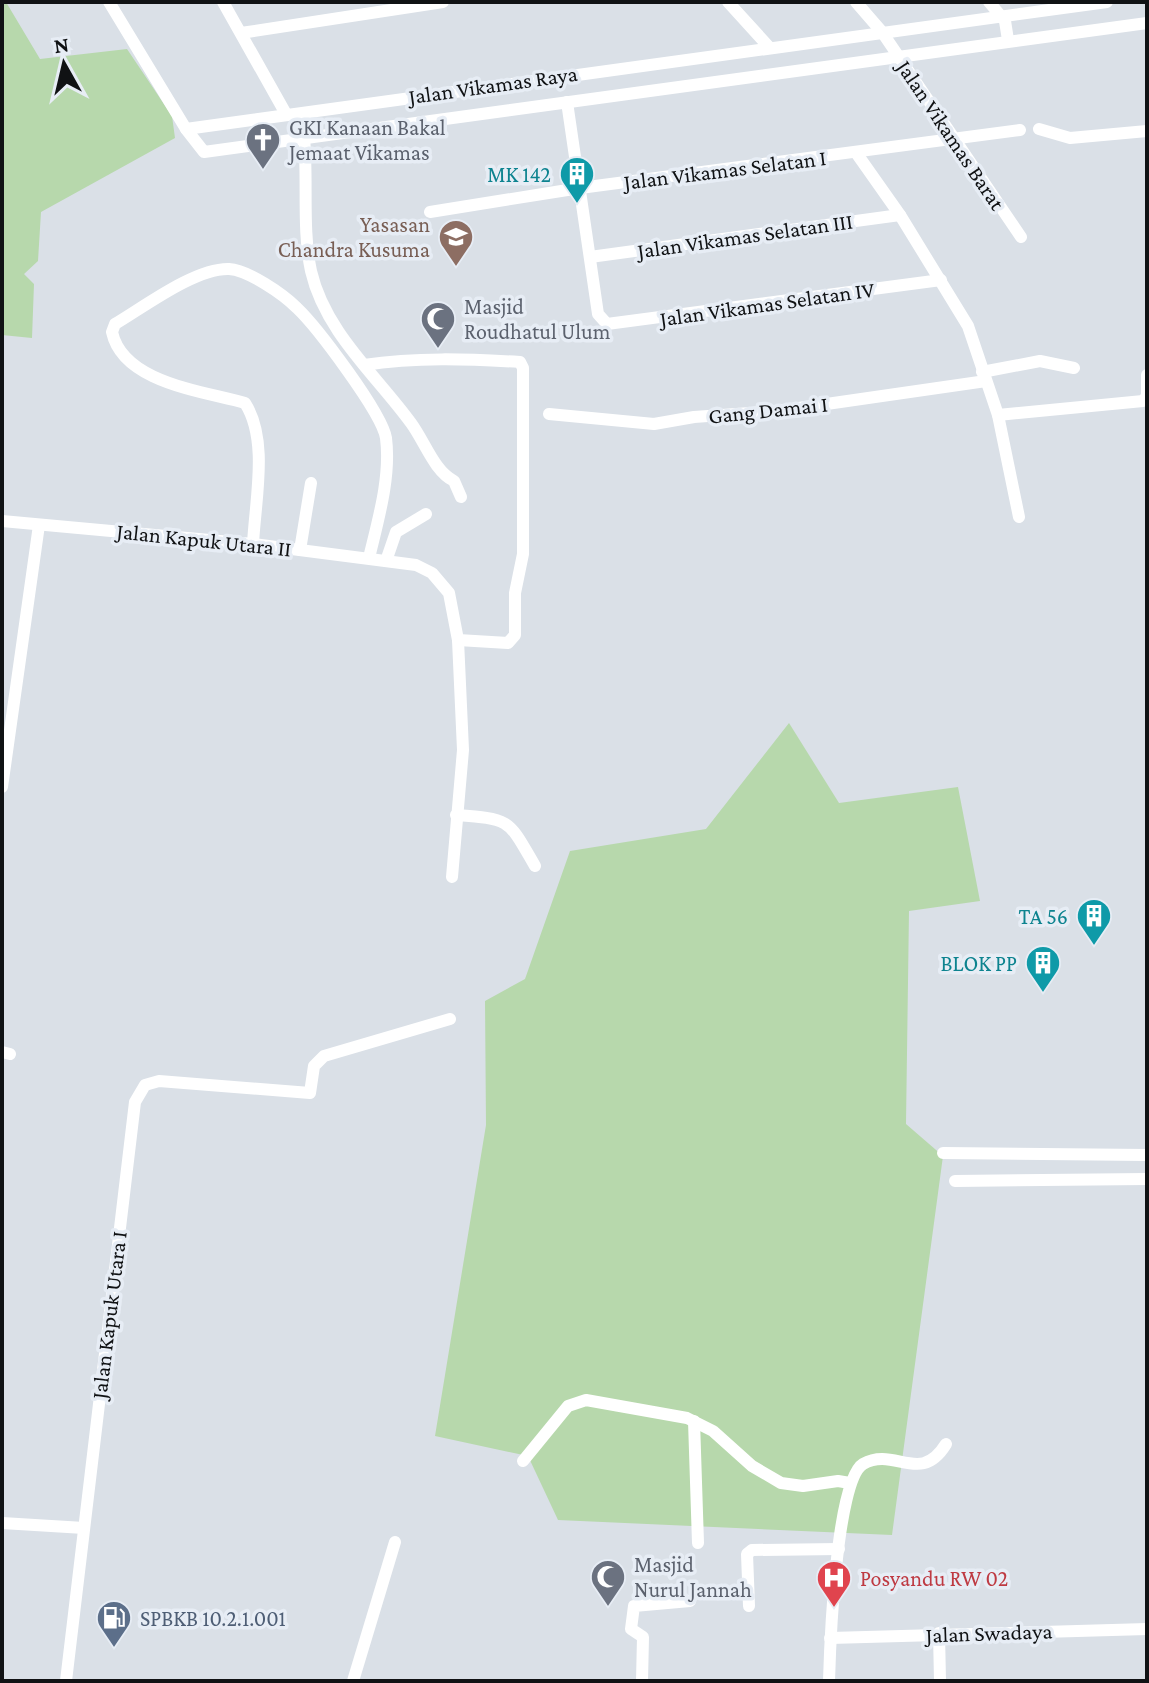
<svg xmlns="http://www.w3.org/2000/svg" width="1149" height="1683" font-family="'Crimson Pro',serif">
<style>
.green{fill:#b7d8ac}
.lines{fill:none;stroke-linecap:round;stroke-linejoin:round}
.street{stroke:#fff;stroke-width:12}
.labels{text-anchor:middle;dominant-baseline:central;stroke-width:7;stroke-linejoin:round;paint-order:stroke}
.street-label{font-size:22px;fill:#101214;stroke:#e7edf5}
.worship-label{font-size:22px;fill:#5b616d;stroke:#e7edf5;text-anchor:start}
.culture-label{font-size:22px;fill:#0d838f;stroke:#e7edf5;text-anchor:end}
.education-label{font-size:22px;fill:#785e54;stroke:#e7edf5;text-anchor:end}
.health-label{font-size:22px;fill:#be3a42;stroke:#e7edf5;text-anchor:start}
.service-label{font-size:22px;fill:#4e5e75;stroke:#e7edf5;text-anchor:start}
</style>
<rect width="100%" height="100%" fill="#dae0e7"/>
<g class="green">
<polygon points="2,2 6,2 40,59 127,49 172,116 175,138 41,212 38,261 24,274 34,284 32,338 2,335"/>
<polygon points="789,723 839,803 958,787 980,901 909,911 906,1124 943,1156 892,1535 558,1520 528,1456 435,1436 486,1125 485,1001 525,979 570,851 706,829"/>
</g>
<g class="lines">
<g class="street">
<polyline points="109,2 186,129 204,152 1147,23"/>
<polyline points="223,2 286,114"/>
<polyline points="728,2 769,47"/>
<polyline points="856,2 882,32 1021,237"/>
<polyline points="989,2 1005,21 1008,40"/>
<polyline points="241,33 443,2"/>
<polyline points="567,102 598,314 607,324 941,280"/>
<polyline points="186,129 1107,2"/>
<polyline points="1039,129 1070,138 1147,131"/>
<path d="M304,137C308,181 302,229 311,271C325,332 377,376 411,423C425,442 434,471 454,481L461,497"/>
<polyline points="857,154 900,215 968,326 998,415 1019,517"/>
<polyline points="430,212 580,188 1020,130"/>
<polyline points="590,257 900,215"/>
<path d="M364,365C416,357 468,359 520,362L523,368V554L515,593V635L508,643L458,640"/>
<polyline points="982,372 1040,361 1074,368"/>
<polyline points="1147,375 1147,395"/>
<polyline points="549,414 654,424 694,417 778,411 986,381"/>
<polyline points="998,415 1143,401 1147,396"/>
<polyline points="2,521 253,544 416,565 432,573 449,593 458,640 463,750 452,877"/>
<path d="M253,544C255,501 269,440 245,403C203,391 123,383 112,332L115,324C144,307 195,268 229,269C248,270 283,294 297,308C317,327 382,413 386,438C391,477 378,520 369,558"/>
<polyline points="300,550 311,483"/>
<polyline points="386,561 396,532 426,514"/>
<polyline points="2,787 39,525"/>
<path d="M456,815C511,819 508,819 535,866"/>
<polyline points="2,1052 10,1054"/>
<polyline points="943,1153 1147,1155"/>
<polyline points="955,1181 1147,1179"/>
<polyline points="694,1421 698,1543"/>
<polyline points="523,1461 568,1406 586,1400 687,1418 713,1431 752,1466 781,1483 803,1486 838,1481 850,1483"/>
<polyline points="2,1523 84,1528"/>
<polyline points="749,1606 747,1554 752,1550 839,1549"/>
<polyline points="939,1633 940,1681"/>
<polyline points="830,1638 1147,1629"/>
<polyline points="66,1681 135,1102 145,1085 159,1081 310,1093 314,1066 324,1056 450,1019"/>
<polyline points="353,1681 395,1542"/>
<polyline points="642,1681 643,1637 631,1629 634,1606 690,1601"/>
<path d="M829,1681C830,1646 836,1480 863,1464C895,1446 920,1486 946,1444"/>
</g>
</g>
<defs>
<symbol id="church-pin" viewBox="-11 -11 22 30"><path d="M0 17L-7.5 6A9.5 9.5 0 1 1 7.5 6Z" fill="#6b7280" stroke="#e7edf5"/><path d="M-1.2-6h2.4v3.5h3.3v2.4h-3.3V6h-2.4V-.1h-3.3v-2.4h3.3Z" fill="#fff"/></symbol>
<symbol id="building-pin" viewBox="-11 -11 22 30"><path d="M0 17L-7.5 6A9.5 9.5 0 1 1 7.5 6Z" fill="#0f9aa8" stroke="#e7edf5"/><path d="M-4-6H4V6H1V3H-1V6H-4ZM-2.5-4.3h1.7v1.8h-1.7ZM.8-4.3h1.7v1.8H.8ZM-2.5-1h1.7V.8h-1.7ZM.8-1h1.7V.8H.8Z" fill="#fff"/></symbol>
<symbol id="school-pin" viewBox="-11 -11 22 30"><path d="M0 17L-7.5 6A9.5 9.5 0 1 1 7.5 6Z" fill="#8d6e63" stroke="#e7edf5"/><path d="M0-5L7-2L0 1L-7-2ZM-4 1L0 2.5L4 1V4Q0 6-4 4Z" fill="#fff"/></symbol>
<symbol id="mosque-pin" viewBox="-11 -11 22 30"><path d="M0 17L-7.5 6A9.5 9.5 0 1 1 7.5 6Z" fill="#6b7280" stroke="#e7edf5"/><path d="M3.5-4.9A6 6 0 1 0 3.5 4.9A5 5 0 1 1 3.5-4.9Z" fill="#fff"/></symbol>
<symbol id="hospital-pin" viewBox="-11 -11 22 30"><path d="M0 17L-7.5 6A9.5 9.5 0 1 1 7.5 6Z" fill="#e0444e" stroke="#e7edf5"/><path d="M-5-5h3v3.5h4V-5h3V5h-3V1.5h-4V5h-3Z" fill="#fff"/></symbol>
<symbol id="fuel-pin" viewBox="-11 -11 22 30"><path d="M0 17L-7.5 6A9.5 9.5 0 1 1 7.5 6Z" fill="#5c6f8a" stroke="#e7edf5"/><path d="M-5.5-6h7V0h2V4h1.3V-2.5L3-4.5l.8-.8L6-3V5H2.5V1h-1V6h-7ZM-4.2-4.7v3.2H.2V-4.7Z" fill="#fff"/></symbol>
</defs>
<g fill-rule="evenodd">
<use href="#church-pin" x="243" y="120" width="40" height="54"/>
<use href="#building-pin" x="557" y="154" width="40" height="54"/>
<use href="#school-pin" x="436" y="217" width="40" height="54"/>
<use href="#mosque-pin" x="418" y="299" width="40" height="54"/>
<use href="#building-pin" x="1074" y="896" width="40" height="54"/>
<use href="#building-pin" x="1023" y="943" width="40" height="54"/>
<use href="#mosque-pin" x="588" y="1557" width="40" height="54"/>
<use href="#hospital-pin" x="814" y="1558" width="40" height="54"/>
<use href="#fuel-pin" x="94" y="1598" width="40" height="54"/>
</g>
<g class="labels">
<g class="street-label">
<text transform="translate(493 85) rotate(-8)">Jalan Vikamas Raya</text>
<text transform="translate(951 135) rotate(56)">Jalan Vikamas Barat</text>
<text transform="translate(725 170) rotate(-7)">Jalan Vikamas Selatan I</text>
<text transform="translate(745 236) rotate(-8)">Jalan Vikamas Selatan III</text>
<text transform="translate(767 304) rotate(-8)">Jalan Vikamas Selatan IV</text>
<text transform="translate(768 410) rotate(-6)">Gang Damai I</text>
<text transform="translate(204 540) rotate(6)">Jalan Kapuk Utara II</text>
<text transform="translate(109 1315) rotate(-83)">Jalan Kapuk Utara I</text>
<text transform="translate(989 1633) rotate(-2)">Jalan Swadaya</text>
</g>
<g class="worship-label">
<text x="289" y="127">GKI Kanaan Bakal<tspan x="289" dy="25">Jemaat Vikamas</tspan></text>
<text x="464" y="306">Masjid<tspan x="464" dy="25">Roudhatul Ulum</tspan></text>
<text x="634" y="1564">Masjid<tspan x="634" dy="25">Nurul Jannah</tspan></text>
</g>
<g class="culture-label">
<text x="551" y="174">MK 142</text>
<text x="1068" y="916">TA 56</text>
<text x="1017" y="963">BLOK PP</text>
</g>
<g class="education-label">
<text x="430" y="224">Yasasan<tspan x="430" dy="25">Chandra Kusuma</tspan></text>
</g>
<g class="health-label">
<text x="860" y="1578">Posyandu RW 02</text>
</g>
<g class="service-label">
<text x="140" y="1618">SPBKB 10.2.1.001</text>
</g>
</g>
<rect width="1149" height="1683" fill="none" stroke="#101214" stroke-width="8"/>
<g transform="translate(64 64) rotate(352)" stroke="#e7edf5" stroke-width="6" paint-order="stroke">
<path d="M0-6L14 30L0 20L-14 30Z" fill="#101214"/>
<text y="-12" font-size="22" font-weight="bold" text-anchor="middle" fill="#101214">N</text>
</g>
</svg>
